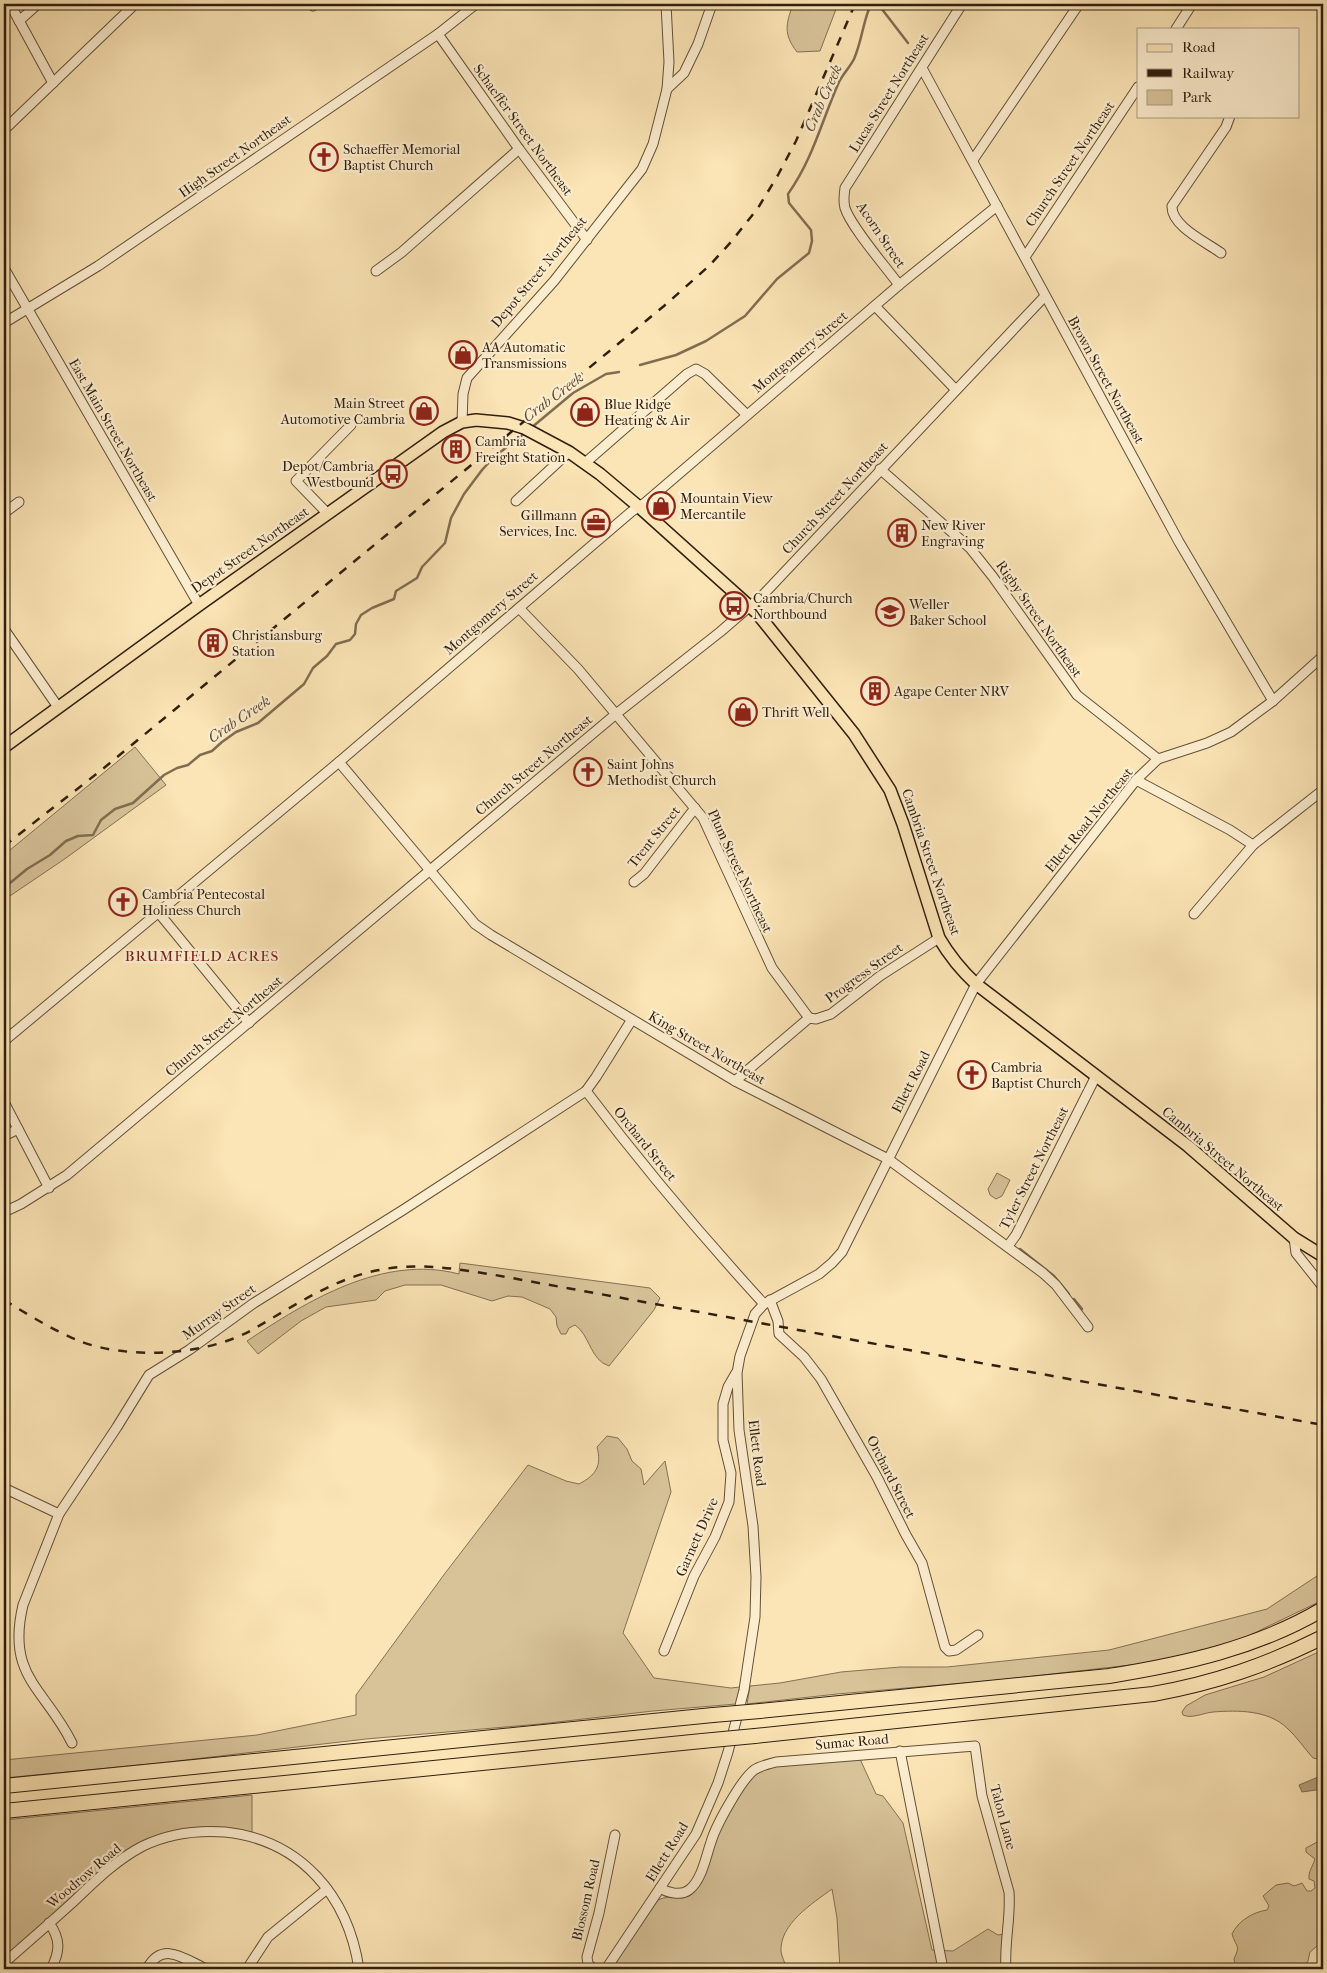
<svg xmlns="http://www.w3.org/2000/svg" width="1327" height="1973" font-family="'IM FELL French Canon',serif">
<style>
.green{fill:#d8c399;stroke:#847154}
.water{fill:#b6a17c;stroke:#806d50}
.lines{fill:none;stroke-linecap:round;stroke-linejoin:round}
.stream{stroke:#806d50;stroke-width:2.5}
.minor-casing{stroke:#635038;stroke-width:11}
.major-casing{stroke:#301f0e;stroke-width:14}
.highway-casing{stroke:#301f0e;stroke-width:16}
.minor{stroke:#fcedcf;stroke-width:9}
.major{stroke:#fbe4b5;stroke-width:11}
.highway{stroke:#fbe4b5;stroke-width:14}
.rail{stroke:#301f0e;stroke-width:2.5;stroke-dasharray:9 9;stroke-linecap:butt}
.highway-bridge-casing{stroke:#301f0e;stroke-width:16;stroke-linecap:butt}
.highway-bridge{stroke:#fbe4b5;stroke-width:14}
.labels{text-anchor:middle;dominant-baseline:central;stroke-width:4.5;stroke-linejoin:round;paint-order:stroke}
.street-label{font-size:14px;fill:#301f0e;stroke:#fcedcf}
.poi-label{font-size:14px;fill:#301f0e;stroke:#fcedcf;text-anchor:start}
.water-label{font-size:15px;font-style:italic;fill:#5f4c34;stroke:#fcedcf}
.neighbourhood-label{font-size:15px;letter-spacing:1px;fill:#7a1f14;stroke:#fcedcf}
</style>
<rect width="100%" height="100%" fill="#fbe4b5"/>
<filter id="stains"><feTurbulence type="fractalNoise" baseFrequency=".004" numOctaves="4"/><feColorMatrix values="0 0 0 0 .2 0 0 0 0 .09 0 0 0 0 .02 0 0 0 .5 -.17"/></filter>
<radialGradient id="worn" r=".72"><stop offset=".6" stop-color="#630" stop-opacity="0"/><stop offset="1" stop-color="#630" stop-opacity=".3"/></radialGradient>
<g class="green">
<path d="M793,4H838L820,51L797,52C783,34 786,24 793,4Z"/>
<polygon points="135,747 166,785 66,858 4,900 4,855"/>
<polygon points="997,1173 1010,1180 1002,1196 996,1199 990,1195 988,1189"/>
<path d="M460,1263L650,1288L660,1298L654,1310L609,1366C590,1360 590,1335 575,1325L569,1328L566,1334H561L557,1326L556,1317L550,1309L522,1297L508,1296L492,1301L441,1285H405L385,1291L376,1300L326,1307L301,1321L258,1354L247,1341C307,1301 383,1254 459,1274Z"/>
<path d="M607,1436L618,1438L627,1449L632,1461L641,1469L644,1485L665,1461L671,1492L623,1633L654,1678L731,1688L740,1687L736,1704L653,1711L540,1724L366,1739L160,1763L4,1778V1760L257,1735L356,1715V1695L446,1572L528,1465L566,1481L579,1484C596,1475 602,1466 597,1447Z"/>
<polygon points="1323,1572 1323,1600 1248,1636 1213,1648 1148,1663 999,1680 837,1694 747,1704 750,1686 780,1683 841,1672 900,1667 947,1667 1109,1650 1267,1609"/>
<path d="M1323,1650V1758L1318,1759L1313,1758C1304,1748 1297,1737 1287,1728C1268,1710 1238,1710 1213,1712C1203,1713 1192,1719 1183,1715L1182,1712L1186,1706L1205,1695L1264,1677Z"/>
<path d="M860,1759L876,1794L883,1796L903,1823L932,1950L953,1951L988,1929L998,1935L1005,1934L1004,1969H840L837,1918L832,1889C813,1903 779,1924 781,1952C782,1957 785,1963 786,1967L791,1969H611L658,1900C669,1894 683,1900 691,1894C701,1887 707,1861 711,1849C717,1833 744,1780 759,1772C776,1761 837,1761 860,1759Z"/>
<polygon points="252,1795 252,1833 215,1827 153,1838 4,1958 4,1820"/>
<path d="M1321,1840H1323V1924L1318,1930L1323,1934L1322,1942L1310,1952L1308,1961L1303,1969H1236L1234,1959C1241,1944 1236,1948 1232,1934C1238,1921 1253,1912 1267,1910L1269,1906L1263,1896L1276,1885L1288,1883L1294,1886L1302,1883L1307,1891H1311L1315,1888L1314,1881L1309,1879C1308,1872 1313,1866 1315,1859L1306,1852V1848Z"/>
</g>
<polygon class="water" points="1323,1775 1323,1789 1302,1792 1299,1785"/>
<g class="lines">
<g class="stream">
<polyline points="878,4 908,43"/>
<path d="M640,365L676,355L706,341L745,316L777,279L809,253L812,241L811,230L789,203L788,194C813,159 822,120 839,82C843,74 850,67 854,59C862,41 863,21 871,4"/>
<polyline points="531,428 573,393 606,374 619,372"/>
<polyline points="4,888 27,869 50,855 66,841 78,836 93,835 101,820 115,809 133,803 164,775 177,768 188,765 200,755 212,751 222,742 236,732 258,723 304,684 313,668 327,656 336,644 350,640 355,634 356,624 361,615 372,608 394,599 396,591 417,578 422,567 445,543 451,518 464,494 482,470 494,457 525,433"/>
<polyline points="1020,1249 1054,1276 1069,1294"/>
<polyline points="1074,1299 1082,1309"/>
</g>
<defs>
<g id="minor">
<polyline points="10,4 53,83"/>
<polyline points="313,6 316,4"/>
<polyline points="19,21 38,4"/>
<polyline points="1176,29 1192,4"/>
<polyline points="438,34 519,149 587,240"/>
<polyline points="922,68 1179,542 1273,701"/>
<polyline points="667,89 684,73 698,44 712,4"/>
<polyline points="4,130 135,4"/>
<polyline points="973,160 1079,4"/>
<path d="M1221,253C1206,242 1171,226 1172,206L1226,127L1230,116"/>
<polyline points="1025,257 1138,87"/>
<polyline points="4,268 199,605"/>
<polyline points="376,271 402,252 519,149"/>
<path d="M899,285C886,267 851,227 845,208C843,201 844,195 845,188L962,4"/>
<polyline points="875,306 956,390"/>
<polyline points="4,323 98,266 438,34 476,4"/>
<polyline points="462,422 463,394 467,378 554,281 642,169 653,144 667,89 669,62 666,4"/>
<polyline points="585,463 687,374 696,369 705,374 747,415"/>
<polyline points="880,469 970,548 993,577 1077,695 1158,759"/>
<polyline points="516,501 569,452"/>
<polyline points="4,513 19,502"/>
<polyline points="328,514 296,481 351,425"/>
<polyline points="519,608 578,669 703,818 772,968 809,1018"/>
<polyline points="4,629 58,707"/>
<polyline points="339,762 475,924 491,935 735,1081 888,1159 1043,1273 1056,1285 1088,1327"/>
<polyline points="1136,780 1230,830 1253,845"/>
<polyline points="634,882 644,874 695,808"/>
<polyline points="158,912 249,1023"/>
<polyline points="1194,914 1253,845 1323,790"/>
<polyline points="4,1041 339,762 631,512 646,502 899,285 997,206"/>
<polyline points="735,1081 809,1018 816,1019 831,1014 880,976 939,938"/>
<path d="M586,1091C642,1165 701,1235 764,1304"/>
<polyline points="4,1102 49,1188"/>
<polyline points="4,1136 18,1129"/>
<polyline points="4,1212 21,1204 67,1175 616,714 720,632 762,596 1045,296"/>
<polyline points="1294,1238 1296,1253 1323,1287"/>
<polyline points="1008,1246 1016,1235 1096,1076"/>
<polyline points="770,1300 778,1321 779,1334 804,1357 821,1379 877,1477 906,1535 922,1563 945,1647 949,1651 956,1650 978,1635"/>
<polyline points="4,1488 59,1514"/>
<polyline points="664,1651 694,1576 715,1537 729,1502 731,1473 723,1440 723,1404 728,1387 736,1373"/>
<path d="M72,1743C45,1688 6,1677 23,1605L59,1514L117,1427L149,1375L189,1350L254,1303L403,1210L586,1091L596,1077L631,1021"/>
<polyline points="900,1751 943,1969"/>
<path d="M660,1888C668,1893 681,1896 689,1890C702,1880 706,1856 711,1842C716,1825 741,1780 754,1770C760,1766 768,1764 776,1762L975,1746L982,1796L1009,1892C1011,1918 1004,1943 1006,1969"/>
<path d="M49,1923C61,1939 60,1952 51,1969"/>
<path d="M4,1963C27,1943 50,1923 72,1903C94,1882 116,1860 143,1846C168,1834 197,1830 225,1832C301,1840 348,1896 359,1969"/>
<path d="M147,1969C162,1940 185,1959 206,1969"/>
<polyline points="247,1969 268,1937 327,1889"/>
<polyline points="594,1969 588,1964 587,1957 599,1913 615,1835"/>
<polyline points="606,1969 696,1834 718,1783 728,1752 744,1690 755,1617 756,1577 753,1526 739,1430 737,1373 740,1356 755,1314 764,1304 819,1274 832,1263 842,1252 976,984 1136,780 1158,759 1207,743 1231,732 1273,701 1323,656"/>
</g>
<path id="major" d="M4,747L199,605L443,432L462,422L476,420L508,423L524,428L569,452L600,474L638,506L757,613L854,734L890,790L903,824L939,938C949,955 961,970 976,984L1188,1146L1294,1238L1323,1256"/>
<g id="highway">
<path d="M760,1711L1109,1676C1184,1664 1257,1648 1323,1609"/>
<path d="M755,1736L1153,1694C1215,1683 1267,1665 1323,1637"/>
<polyline points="4,1786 713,1715"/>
<polyline points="4,1811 702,1741"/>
</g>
</defs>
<use href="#minor" class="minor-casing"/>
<use href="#major" class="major-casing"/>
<use href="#highway" class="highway-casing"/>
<use href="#minor" class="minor"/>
<use href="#major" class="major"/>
<use href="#highway" class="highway"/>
<g class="rail">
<polyline points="4,846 99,772 527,419 664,306 709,266 731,242 758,208 778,175 796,141 855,4"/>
<path d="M4,1300C27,1314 51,1329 77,1340C125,1360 204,1356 250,1331C291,1308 332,1279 379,1270C419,1262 456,1269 495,1275L1323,1425"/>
</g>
<defs>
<g id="highway-bridge">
<polyline points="713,1715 760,1711"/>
<polyline points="702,1741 755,1736"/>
</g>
</defs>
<use href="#highway-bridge" class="highway-bridge-casing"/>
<use href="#highway-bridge" class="highway-bridge"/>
</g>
<defs>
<symbol id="church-ring" viewBox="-11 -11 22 22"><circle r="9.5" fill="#fcedcf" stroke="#8f2418" stroke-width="1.5"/><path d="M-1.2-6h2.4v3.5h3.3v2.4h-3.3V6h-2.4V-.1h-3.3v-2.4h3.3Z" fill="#8f2418"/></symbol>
<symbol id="shop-ring" viewBox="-11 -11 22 22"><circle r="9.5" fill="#fcedcf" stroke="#8f2418" stroke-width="1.5"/><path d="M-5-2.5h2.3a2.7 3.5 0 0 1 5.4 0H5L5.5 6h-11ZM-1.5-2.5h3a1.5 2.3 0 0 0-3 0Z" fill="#8f2418"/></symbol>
<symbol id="building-ring" viewBox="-11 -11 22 22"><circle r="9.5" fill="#fcedcf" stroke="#8f2418" stroke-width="1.5"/><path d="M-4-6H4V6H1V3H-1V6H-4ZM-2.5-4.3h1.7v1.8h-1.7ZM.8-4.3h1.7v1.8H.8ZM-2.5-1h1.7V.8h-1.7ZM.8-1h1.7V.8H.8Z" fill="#8f2418"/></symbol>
<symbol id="bus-ring" viewBox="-11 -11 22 22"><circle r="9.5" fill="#fcedcf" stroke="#8f2418" stroke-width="1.5"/><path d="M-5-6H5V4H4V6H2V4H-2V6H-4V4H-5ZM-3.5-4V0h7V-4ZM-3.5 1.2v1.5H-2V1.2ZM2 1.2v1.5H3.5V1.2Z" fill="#8f2418"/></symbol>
<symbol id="office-ring" viewBox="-11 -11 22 22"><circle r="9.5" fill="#fcedcf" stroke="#8f2418" stroke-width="1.5"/><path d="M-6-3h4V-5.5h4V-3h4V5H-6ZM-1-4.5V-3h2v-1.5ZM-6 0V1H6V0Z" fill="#8f2418"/></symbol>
<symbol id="school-ring" viewBox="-11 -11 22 22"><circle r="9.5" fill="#fcedcf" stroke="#8f2418" stroke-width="1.5"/><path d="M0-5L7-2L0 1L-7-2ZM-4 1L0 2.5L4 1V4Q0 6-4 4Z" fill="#8f2418"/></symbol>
</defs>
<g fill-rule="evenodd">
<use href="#church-ring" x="308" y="141" width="32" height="32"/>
<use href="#shop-ring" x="447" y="339" width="32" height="32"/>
<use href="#shop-ring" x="408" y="395" width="32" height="32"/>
<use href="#shop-ring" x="569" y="396" width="32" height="32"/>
<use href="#building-ring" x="440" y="433" width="32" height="32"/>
<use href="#bus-ring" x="377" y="458" width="32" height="32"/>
<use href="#shop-ring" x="645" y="490" width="32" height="32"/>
<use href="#office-ring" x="580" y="507" width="32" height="32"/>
<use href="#building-ring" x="886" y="517" width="32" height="32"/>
<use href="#bus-ring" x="718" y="590" width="32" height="32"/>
<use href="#school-ring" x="874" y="596" width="32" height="32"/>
<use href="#building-ring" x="197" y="627" width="32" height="32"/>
<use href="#building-ring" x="859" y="675" width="32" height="32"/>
<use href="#shop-ring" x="727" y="696" width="32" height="32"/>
<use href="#church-ring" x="572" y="756" width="32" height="32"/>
<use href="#church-ring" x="107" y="886" width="32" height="32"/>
<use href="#church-ring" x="956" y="1059" width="32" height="32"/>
</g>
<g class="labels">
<g class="street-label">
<text transform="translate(889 93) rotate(-58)">Lucas Street Northeast</text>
<text transform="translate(523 130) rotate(54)">Schaeffer Street Northeast</text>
<text transform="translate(235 156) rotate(-35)">High Street Northeast</text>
<text transform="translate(1070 164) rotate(-56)">Church Street Northeast</text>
<text transform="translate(881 235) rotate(56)">Acorn Street</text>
<text transform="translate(539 272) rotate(-50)">Depot Street Northeast</text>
<text transform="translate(800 352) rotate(-40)">Montgomery Street</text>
<text transform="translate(1106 380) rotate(61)">Brown Street Northeast</text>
<text transform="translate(113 430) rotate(60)">East Main Street Northeast</text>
<text transform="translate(835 498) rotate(-47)">Church Street Northeast</text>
<text transform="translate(250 550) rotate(-35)">Depot Street Northeast</text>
<text transform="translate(491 613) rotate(-41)">Montgomery Street</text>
<text transform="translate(1039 619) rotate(55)">Rigby Street Northeast</text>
<text transform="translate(534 765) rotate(-40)">Church Street Northeast</text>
<text transform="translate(1089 820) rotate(-51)">Ellett Road Northeast</text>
<text transform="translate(654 837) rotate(-51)">Trent Street</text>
<text transform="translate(931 862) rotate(71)">Cambria Street Northeast</text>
<text transform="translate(740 871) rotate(65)">Plum Street Northeast</text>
<text transform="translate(864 973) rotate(-36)">Progress Street</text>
<text transform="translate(224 1026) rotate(-40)">Church Street Northeast</text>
<text transform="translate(707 1048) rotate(30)">King Street Northeast</text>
<text transform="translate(911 1082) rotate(-63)">Ellett Road</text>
<text transform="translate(645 1144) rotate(51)">Orchard Street</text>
<text transform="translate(1223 1159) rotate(40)">Cambria Street Northeast</text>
<text transform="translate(1034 1168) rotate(-63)">Tyler Street Northeast</text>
<text transform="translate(219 1312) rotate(-35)">Murray Street</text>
<text transform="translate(757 1453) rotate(83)">Ellett Road</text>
<text transform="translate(891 1477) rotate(63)">Orchard Street</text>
<text transform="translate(697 1537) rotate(-66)">Garnett Drive</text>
<text transform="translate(852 1742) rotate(-5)">Sumac Road</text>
<text transform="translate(1003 1817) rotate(75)">Talon Lane</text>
<text transform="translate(667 1852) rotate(-58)">Ellett Road</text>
<text transform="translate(84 1876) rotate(-40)">Woodrow Road</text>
<text transform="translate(586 1900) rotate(-77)">Blossom Road</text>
</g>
<g class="poi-label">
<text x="343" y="149">Schaeffer Memorial<tspan x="343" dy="16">Baptist Church</tspan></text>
<text x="482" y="347">AA Automatic<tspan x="482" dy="16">Transmissions</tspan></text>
<text x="405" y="403" text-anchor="end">Main Street<tspan x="405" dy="16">Automotive Cambria</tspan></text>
<text x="604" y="404">Blue Ridge<tspan x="604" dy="16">Heating &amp; Air</tspan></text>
<text x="475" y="441">Cambria<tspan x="475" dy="16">Freight Station</tspan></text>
<text x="374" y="466" text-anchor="end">Depot/Cambria<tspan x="374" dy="16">Westbound</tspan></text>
<text x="680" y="498">Mountain View<tspan x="680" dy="16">Mercantile</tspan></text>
<text x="577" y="515" text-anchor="end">Gillmann<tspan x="577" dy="16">Services, Inc.</tspan></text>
<text x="921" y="525">New River<tspan x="921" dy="16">Engraving</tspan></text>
<text x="753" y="598">Cambria/Church<tspan x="753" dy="16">Northbound</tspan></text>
<text x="909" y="604">Weller<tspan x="909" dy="16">Baker School</tspan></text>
<text x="232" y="635">Christiansburg<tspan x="232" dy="16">Station</tspan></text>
<text x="894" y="691">Agape Center NRV</text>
<text x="762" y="712">Thrift Well</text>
<text x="607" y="764">Saint Johns<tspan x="607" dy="16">Methodist Church</tspan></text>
<text x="142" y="894">Cambria Pentecostal<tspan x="142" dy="16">Holiness Church</tspan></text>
<text x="991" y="1067">Cambria<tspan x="991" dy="16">Baptist Church</tspan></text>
</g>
<g class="water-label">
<text transform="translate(823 98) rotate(-66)">Crab Creek</text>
<text transform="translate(553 397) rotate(-37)">Crab Creek</text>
<text transform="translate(239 719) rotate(-34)">Crab Creek</text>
</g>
<g class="neighbourhood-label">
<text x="202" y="956">BRUMFIELD ACRES</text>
</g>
</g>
<rect width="1327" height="1973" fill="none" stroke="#fbe4b5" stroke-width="20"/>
<rect x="5" y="5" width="1317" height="1963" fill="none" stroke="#301f0e" stroke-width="2.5"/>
<rect x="10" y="10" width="1307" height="1953" fill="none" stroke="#301f0e"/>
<rect x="1137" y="28" width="162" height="90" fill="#fcedcf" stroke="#aa9b82"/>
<rect x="1147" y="44" width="25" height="8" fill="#fbe4b5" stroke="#aa9b82"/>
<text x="1182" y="52" font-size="15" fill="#301f0e">Road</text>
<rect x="1147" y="69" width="25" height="8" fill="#301f0e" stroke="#aa9b82"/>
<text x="1182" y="78" font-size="15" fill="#301f0e">Railway</text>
<rect x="1147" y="90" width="25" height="15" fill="#d8c399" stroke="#aa9b82"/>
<text x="1182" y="102" font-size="15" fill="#301f0e">Park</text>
<rect width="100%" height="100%" filter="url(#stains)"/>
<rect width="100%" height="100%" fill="url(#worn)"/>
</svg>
